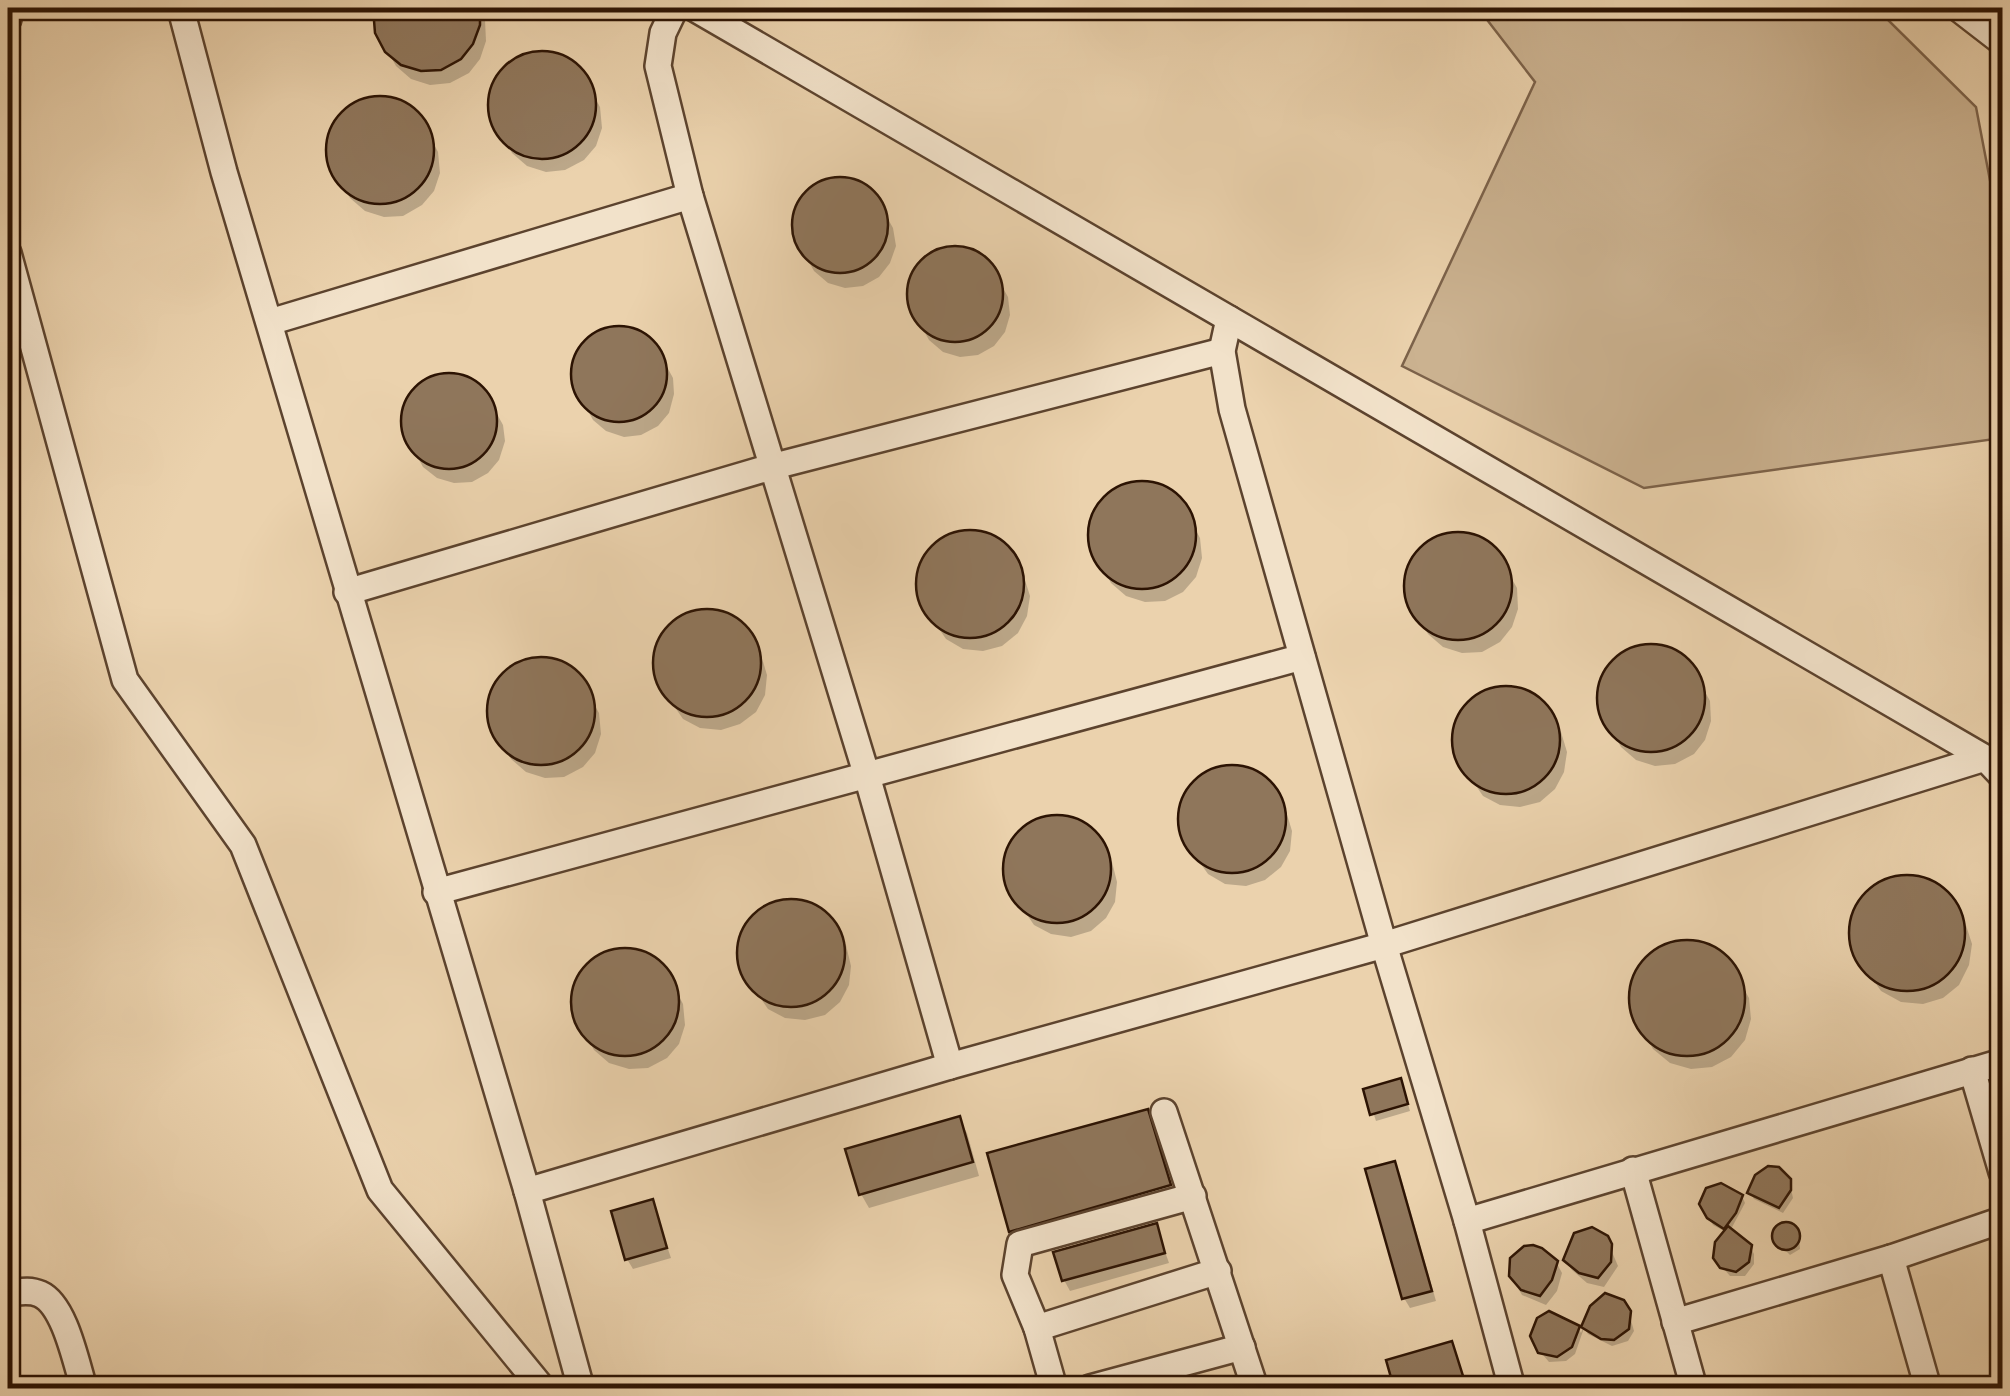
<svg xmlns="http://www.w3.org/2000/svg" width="2010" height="1396" font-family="'Libre Caslon Text',serif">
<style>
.green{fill:#cbb290;stroke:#7c624a;stroke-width:2.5}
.shadow{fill:#0003}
.building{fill:#8f765b;stroke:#2c1303;stroke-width:2.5}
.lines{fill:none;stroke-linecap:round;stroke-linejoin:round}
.minor-casing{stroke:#5c432e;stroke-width:30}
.minor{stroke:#f2e2ca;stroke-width:25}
</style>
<rect width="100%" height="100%" fill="#ebd2ad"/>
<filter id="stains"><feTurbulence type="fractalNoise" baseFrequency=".002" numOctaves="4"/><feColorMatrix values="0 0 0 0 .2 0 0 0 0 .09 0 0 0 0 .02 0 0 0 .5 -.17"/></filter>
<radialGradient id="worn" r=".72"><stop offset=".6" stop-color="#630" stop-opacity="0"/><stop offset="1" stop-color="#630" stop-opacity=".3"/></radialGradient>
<polygon class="green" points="1478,8 1876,8 1976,107 2002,243 2002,438 1644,488 1402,366 1535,82"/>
<g class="shadow">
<polygon points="377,8 478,8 485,20 486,41 480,59 469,73 450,83 430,85 411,79 396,66 377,32"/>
<polygon points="547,53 566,60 581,72 600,107 602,128 596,146 584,160 565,170 546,172 527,166 512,153 493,119 491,99 497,80 509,65 527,55"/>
<polygon points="385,99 405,105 420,118 438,152 440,173 434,191 422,205 403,216 384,217 365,211 350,198 331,165 329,145 335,125 347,110 365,101"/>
<polygon points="844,179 862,184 875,196 893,228 896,246 890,263 879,277 863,286 845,288 828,283 814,271 796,239 794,221 799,204 810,190 826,181"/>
<polygon points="959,248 976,253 990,265 1008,297 1010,315 1005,332 994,346 978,355 960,357 943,352 929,340 911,308 909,290 914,273 925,259 941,250"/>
<polygon points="623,328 641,334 655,345 673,378 674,394 669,413 658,426 641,435 624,437 606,431 593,420 575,387 573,370 578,352 589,339 606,330"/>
<polygon points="454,375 472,380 485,392 503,425 505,441 499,460 488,473 472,482 454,483 437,478 423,467 405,434 403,416 409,398 420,385 436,376"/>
<polygon points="1148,484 1167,491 1182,504 1200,538 1202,558 1196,577 1183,592 1165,601 1145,602 1126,596 1111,583 1092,549 1091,529 1097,510 1110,495 1128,486"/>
<polygon points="965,533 985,535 1003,545 1024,577 1030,596 1027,616 1018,633 1002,646 983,651 963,649 946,639 924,607 919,588 921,568 931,551 946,538"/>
<polygon points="1463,535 1483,541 1498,554 1517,588 1518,609 1512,627 1500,642 1482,652 1462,653 1443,647 1428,634 1409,601 1407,581 1413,562 1425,547 1444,537"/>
<polygon points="701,612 722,614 739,623 761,655 767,675 765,695 756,712 740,724 721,730 700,728 683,719 661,687 656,668 658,647 667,630 683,617"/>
<polygon points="1657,648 1676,654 1691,666 1710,701 1711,721 1705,740 1694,754 1675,764 1655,766 1636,760 1621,747 1602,713 1600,693 1606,674 1618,659 1637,649"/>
<polygon points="546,660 565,666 580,679 599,713 601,734 595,753 583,767 564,777 545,778 526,772 511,759 492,726 490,706 496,687 508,672 526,662"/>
<polygon points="1501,689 1522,691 1539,701 1561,732 1567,752 1564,772 1555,789 1540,802 1520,807 1500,805 1483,796 1461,764 1456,745 1457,725 1467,707 1482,695"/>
<polygon points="1226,767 1247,770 1264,779 1286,811 1292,831 1290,851 1281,867 1265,880 1246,886 1225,884 1208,874 1186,843 1181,824 1183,803 1192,786 1208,773"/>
<polygon points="1052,818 1072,820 1090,830 1112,862 1117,882 1115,902 1106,918 1091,931 1071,937 1051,934 1034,925 1012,893 1006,874 1008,854 1018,837 1033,824"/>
<polygon points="1903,878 1924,880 1942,890 1965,922 1972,944 1969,965 1959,985 1943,998 1923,1004 1901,1002 1881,991 1858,958 1853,937 1855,915 1866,897 1883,883"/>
<polygon points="786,902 807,904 824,914 846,945 851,966 849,985 840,1002 825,1015 805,1020 785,1018 768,1009 746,977 740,958 742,938 752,920 767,908"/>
<polygon points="1692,943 1712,949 1729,962 1749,998 1751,1019 1745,1040 1731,1057 1712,1067 1691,1069 1670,1063 1653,1049 1634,1014 1632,992 1638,972 1652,955 1671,945"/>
<polygon points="630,951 649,957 665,970 683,1004 685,1025 679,1044 667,1058 648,1068 629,1069 609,1063 594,1050 576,1017 574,997 580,978 592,963 610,953"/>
<polygon points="1403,1087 1410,1111 1376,1121 1366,1090"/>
<polygon points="1147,1112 1175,1196 1017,1242 1011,1231"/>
<polygon points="959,1119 967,1133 979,1176 869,1208 861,1194"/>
<polygon points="1394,1164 1400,1174 1436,1301 1410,1308 1404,1298"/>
<polygon points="1789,1180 1793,1198 1783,1213 1754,1199 1750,1193"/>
<polygon points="1742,1196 1745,1203 1730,1231 1750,1246 1754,1254 1754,1264 1745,1276 1730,1276 1718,1262 1726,1232 1713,1225 1703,1208"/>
<polygon points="652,1202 671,1258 633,1269 627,1259"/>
<polygon points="1782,1224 1795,1230 1799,1237 1800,1249 1790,1255 1775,1240"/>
<polygon points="1156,1226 1169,1263 1070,1291 1064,1280"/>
<polygon points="1606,1238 1618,1266 1604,1287 1587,1283 1572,1270 1565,1260"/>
<polygon points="1556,1262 1562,1273 1557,1291 1546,1305 1522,1295 1511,1276"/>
<polygon points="1627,1306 1634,1331 1628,1341 1612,1346 1588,1334 1584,1328 1575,1354 1566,1361 1549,1362 1538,1349 1578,1328 1581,1333 1592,1308"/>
<polygon points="1451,1344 1467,1387 1396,1388 1389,1362"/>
</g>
<g class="building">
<polygon points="373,8 480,8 480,25 473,44 461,59 441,70 421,71 401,65 385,52 375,33"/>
<circle cx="542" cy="105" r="54"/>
<circle cx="380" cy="150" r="54"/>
<circle cx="840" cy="225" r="48"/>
<circle cx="955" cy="294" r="48"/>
<circle cx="619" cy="374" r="48"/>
<circle cx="449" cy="421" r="48"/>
<circle cx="1142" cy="535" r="54"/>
<circle cx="970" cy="584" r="54"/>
<circle cx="1458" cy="586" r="54"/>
<circle cx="707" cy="663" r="54"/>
<circle cx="1651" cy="698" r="54"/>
<circle cx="541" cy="711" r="54"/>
<circle cx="1506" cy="740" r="54"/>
<circle cx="1232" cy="819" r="54"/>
<circle cx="1057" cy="869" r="54"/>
<circle cx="1907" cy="933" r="58"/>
<circle cx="791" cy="953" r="54"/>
<circle cx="1687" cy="998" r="58"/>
<circle cx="625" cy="1002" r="54"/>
<polygon points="1401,1078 1408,1104 1370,1115 1363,1089"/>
<polygon points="1148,1109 1171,1185 1009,1232 987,1153"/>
<polygon points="960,1116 973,1162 859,1195 845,1149"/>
<polygon points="1395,1161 1432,1291 1402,1299 1365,1169"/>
<polygon points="1768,1166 1779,1167 1791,1179 1791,1190 1779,1208 1747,1193 1755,1175"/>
<polygon points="1721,1183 1743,1195 1736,1213 1724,1229 1707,1218 1699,1204 1706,1188"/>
<polygon points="653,1199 667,1248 625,1260 611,1211"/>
<circle cx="1786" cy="1236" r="14"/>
<polygon points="1157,1223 1165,1253 1062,1281 1053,1252"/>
<polygon points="1728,1226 1752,1245 1749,1262 1736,1272 1720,1268 1713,1258 1715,1242"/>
<polygon points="1592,1227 1608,1236 1612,1244 1611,1262 1598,1278 1579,1273 1563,1260 1574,1233"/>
<polygon points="1533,1245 1542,1248 1558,1261 1552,1280 1540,1296 1521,1290 1509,1276 1510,1258 1524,1246"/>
<polygon points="1605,1293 1624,1300 1631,1311 1629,1329 1614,1340 1601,1339 1581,1327 1590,1306"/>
<polygon points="1549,1311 1580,1326 1572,1347 1557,1357 1538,1353 1530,1336 1537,1318"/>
<polygon points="1452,1341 1463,1376 1420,1388 1394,1388 1386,1360"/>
</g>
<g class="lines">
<defs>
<g id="minor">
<polyline points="183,8 183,17 224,172 527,1191 581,1388"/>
<polyline points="675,8 663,33 658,66 690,196 867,776 950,1066"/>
<polyline points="694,8 1985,758 2002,776"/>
<polyline points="1958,8 2002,42"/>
<polyline points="8,19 10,8"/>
<polyline points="8,253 125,680 243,845 380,1190 542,1388"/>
<polyline points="1229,319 1222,351 1232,409 1384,945 1467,1221 1512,1388"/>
<polyline points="270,322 690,196"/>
<polyline points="347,592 771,467 1222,351"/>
<polyline points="436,892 1302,657"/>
<polyline points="1972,1070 2002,1172"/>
<polyline points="1164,1112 1255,1388"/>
<polyline points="1633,1170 1694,1388"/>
<polyline points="527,1191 950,1066 1384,945 1985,758"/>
<polyline points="1467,1221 2002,1062"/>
<polyline points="1891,1258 1928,1388"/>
<path d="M8,1293C19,1292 29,1289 40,1294C65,1305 76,1363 84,1388"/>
<polyline points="1675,1322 1891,1258 2002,1220"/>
<polyline points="1037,1328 1218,1271"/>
<polyline points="1054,1388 1037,1328 1015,1275 1020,1244 1193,1196"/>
<polyline points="1090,1388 1242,1347"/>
</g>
</defs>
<use href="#minor" class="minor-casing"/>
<use href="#minor" class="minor"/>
</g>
<rect width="2010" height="1396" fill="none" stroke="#ebd2ad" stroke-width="40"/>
<rect x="10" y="10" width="1990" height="1376" fill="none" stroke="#2c1303" stroke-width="5"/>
<rect x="20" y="20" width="1970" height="1356" fill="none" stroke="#2c1303" stroke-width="2.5"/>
<rect width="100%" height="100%" filter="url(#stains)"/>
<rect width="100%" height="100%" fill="url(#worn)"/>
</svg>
